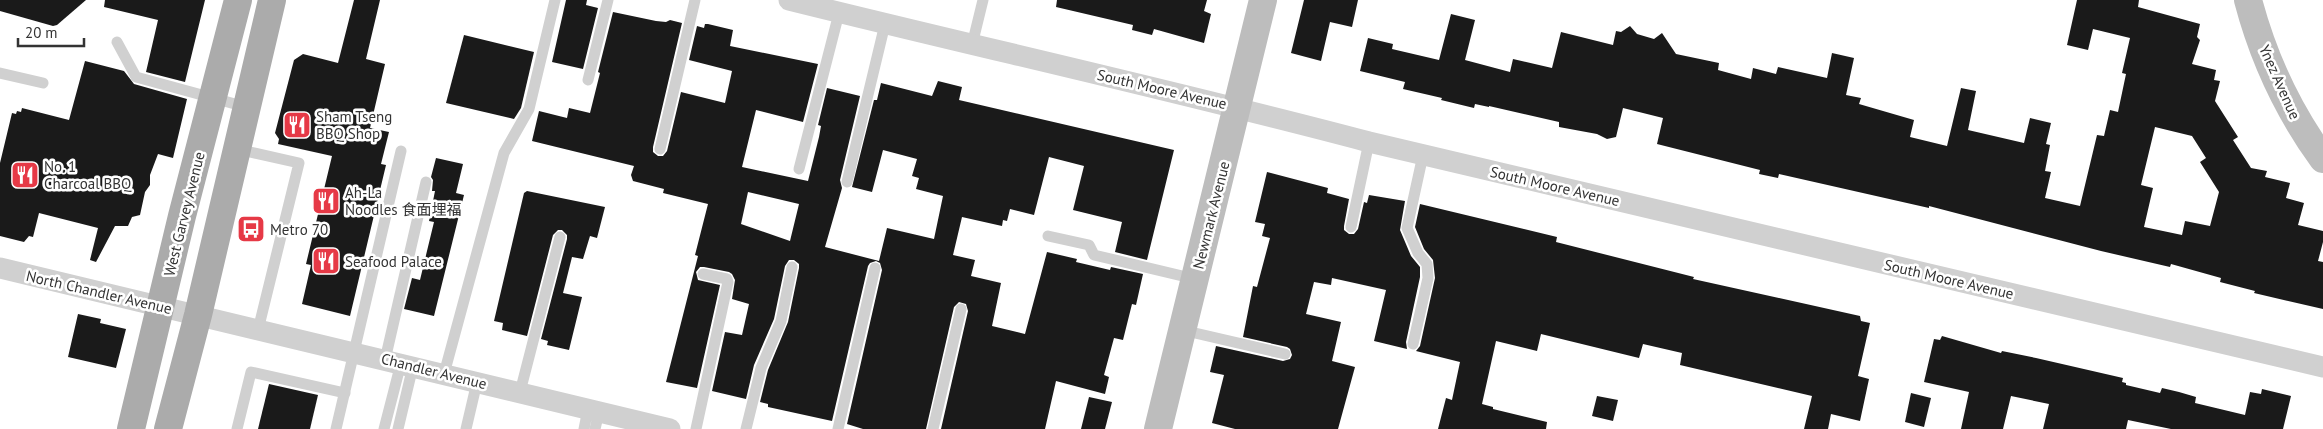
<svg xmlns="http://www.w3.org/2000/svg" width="2323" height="429" font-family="'PT Sans','Noto Sans SC',sans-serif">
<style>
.building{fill:#1a1a1a;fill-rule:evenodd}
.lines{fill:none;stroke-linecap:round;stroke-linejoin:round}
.lane{stroke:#d0d0d0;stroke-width:11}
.street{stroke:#d0d0d0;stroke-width:21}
.secondary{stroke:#bdbdbd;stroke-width:28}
.primary{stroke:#ababab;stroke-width:28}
.labels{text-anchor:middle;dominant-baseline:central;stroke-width:5;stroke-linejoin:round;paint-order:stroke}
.street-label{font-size:15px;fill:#333;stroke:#fff}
.poi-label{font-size:15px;fill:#333;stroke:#fff;text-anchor:start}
</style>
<rect width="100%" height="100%" fill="#fff"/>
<g class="building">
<polygon points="0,0 86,0 57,25 53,26 0,11"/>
<polygon points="105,0 205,0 185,82 146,72 158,20 104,7"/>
<polygon points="354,0 380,0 366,59 385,64 370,128 389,132 381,164 386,165 350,316 302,304 311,265 306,264 332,156 278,144 279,139 275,133 294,60 303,54 338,63"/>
<polygon points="566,0 587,0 586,5 598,8 583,69 552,62"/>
<polygon points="1057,0 1207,0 1204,11 1211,14 1204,43 1154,29 1152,35 1132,30 1133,25 1056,7"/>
<polygon points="1304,0 1358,0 1352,27 1330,22 1321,61 1291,53"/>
<path d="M2077,0H2139L2138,7L2200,24L2197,37L2200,40L2192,64L2216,70L2214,80L2220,81L2215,101L2238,137L2233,140L2251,168L2267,171L2265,177L2290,183L2286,198L2304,203L2298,225L2323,231V242L2318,261L2323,262V309L2254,293L2255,291L2220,282L2221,278L2171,264L2170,267L2101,251L1929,206V208L1779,174L1778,178L1759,174L1760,170L1657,144L1663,118L1623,108L1616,137L1607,139L1597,134L1559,127V122L1489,106V107L1475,104L1474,108L1441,100L1442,98L1403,89L1405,82L1360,71L1368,38L1393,44L1392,49L1439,60L1451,14L1475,20L1465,60L1510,72L1513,59L1552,68L1561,32L1613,45L1616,31L1621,32L1630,26L1637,34L1654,39L1662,33L1676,54L1719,63L1718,70L1751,79L1753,68L1776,74L1778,67L1827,78L1832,53L1854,58L1846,95L1861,98L1859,104L1914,120L1910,137L1947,146L1961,88L1976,91L1968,130L2024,143L2030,118L2051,123L2046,144L2050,145L2045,171L2051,172L2045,198L2080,206L2097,135L2104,136L2110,110L2118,112L2126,74L2122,73L2130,38L2093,29L2088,50L2067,45ZM2155,127L2192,136L2206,158L2200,162L2219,192L2210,226L2185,221L2182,235L2144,227L2153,188L2141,185Z"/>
<path d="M613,12L656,21L666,22L670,20L682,23L653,147V152L658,156H663L667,151L681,92L725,103L732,71L689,60L697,26L704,28L705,24H708L733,30L730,46L818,64L803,122L756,110L742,167L808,181L819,137L821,126L818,125L827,88L860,96L840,180L842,188L825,247L879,261L887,228L934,239L943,196L916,189L919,178L912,176L917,159L883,150L872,192L852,187L874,100H877L881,83L932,96L938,81L962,87L959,100L1174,150L1147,260L1115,252L1122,222L1073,210L1084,166L1049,157L1034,215L1010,209L1007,221L1003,220L1002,226L962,217L953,255L975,260L971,276L1001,283L992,326L1025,334L1047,252L1077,259L1076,262L1110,270L1111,267L1143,274L1136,305L1132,304L1123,340L1114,338L1104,375L1109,377L1105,394L1056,381L1045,429H941L968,311L966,304L959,302L954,307L926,429H863L847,424L882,270L880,263L876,261L870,263L868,266L832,421L768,407V404L760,402L768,370L788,322L799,268V264L794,260H789L785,266L774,319L754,365L746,399L712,391L725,332L742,335L749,304L732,299L735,280L732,274L729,272L704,267H700L696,272L698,280L720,285L697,388L666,382L698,256L695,255L708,204L663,193L664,189L633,181L631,175L634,166L532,141L539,111L567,118L569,108L590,113L600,73L598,72ZM748,192L799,204L790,241L741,224Z"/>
<polygon points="464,35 534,52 521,108 514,119 446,103"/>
<polygon points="85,61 124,71 134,84 187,99 173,158 158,154 150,175 150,185 145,192 140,215 132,217 128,226 115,226 96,262 90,260 98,228 39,213 33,237 29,236 24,242 0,236 0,163 12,113 16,114 17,111 21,112 22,108 69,120"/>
<polygon points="436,158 463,164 456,193 464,195 434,316 404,309 412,278 420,280 434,222 429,221 435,191 432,191 433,180 431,177"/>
<polygon points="1267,172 1328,188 1327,193 1349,199 1344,226 1344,230 1349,234 1354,234 1358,229 1364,202 1367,203 1369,195 1405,201 1400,230 1411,256 1420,267 1420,277 1406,342 1407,349 1374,341 1386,290 1332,278 1331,285 1314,282 1306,314 1341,322 1332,361 1355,367 1338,429 1235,429 1212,423 1224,375 1210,372 1216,346 1283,361 1290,359 1292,355 1290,349 1287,347 1243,337 1253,286 1257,287 1270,238 1262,236 1265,224 1255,222"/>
<polygon points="527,191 605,207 597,238 590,236 583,259 572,257 563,293 582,297 569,350 547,345 548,341 541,339 567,239 567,235 562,230 558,230 553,235 527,336 502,330 503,323 494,321 524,193"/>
<polygon points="1420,204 1557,237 1556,242 1694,277 1693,279 1860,316 1861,321 1870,323 1858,376 1869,379 1860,421 1831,414 1828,429 1804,429 1812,396 1680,365 1682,353 1643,344 1639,358 1541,334 1537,351 1496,341 1482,404 1493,407 1493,409 1547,422 1546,429 1438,429 1446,398 1452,400 1460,362 1416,351 1420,346 1435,278 1433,260 1424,249 1415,227"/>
<polygon points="78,314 101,319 100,323 126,329 116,368 68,357"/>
<polygon points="1942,336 2001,353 2002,351 2036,358 2123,378 2122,382 2126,383 2126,385 2160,393 2162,388 2179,392 2196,397 2195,403 2245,415 2250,392 2261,394 2262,389 2291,396 2283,429 2171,429 2128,420 2126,429 2043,429 2049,404 2011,396 2003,429 1961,429 1969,392 1924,382 1934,339 1940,340"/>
<polygon points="269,384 318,395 310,429 258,429"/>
<polygon points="1911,393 1931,398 1924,427 1905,422"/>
<polygon points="1597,396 1618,400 1613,421 1592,416"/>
<polygon points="1089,397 1112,402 1105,429 1081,429"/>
</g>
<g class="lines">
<g class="lane">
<polyline points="117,42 136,77 246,107"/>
<polyline points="972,45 983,0"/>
<polyline points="0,73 43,83"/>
<polyline points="588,80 608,0"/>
<polyline points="237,149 299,163 258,330"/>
<polyline points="660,149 695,0"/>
<polyline points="799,169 839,13"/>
<polyline points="847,182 885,24"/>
<polyline points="1351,227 1369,142"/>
<polyline points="1048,236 1089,245 1094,255 1195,279"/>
<polyline points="1182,330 1285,354"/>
<polyline points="1413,344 1428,278 1427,264 1418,253 1407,228 1423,155"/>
<polyline points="385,360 426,182"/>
<polyline points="444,374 504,153 529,109 555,0"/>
<polyline points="520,392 560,237"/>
<polyline points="237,429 251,372 345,393"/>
<polyline points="336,429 401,151"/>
<polyline points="384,429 401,363"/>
<polyline points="398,429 413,366"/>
<polyline points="466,429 477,382"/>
<polyline points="584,429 588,409"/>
<polyline points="595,429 599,412"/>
<polyline points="696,429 728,282 727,279 703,274"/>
<polyline points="746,429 761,368 781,321 792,267"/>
<polyline points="838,429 875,268"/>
<polyline points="933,429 961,309"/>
</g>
<g class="street">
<path d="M789,0C982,48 1177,91 1369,142L2323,367"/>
<polyline points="0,268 670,429"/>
</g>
<g class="secondary">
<path d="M2248,0C2263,57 2288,111 2323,159"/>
<polyline points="1158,429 1263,0"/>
</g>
<g class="primary">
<polyline points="131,429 182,216 238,0"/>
<polyline points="168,429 198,315 272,0"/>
</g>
</g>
<defs>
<symbol id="restaurant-square" viewBox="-11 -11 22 22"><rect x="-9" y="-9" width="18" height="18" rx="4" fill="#e63946" stroke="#fff"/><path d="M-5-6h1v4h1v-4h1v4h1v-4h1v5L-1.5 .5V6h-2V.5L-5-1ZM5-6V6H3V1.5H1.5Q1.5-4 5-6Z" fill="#fff"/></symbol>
<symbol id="bus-square" viewBox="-11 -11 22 22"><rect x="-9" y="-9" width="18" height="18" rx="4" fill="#e63946" stroke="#fff"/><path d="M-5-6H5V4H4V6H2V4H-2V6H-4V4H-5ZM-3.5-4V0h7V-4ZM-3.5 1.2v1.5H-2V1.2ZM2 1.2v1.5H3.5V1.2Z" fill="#fff"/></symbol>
</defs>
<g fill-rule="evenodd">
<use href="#restaurant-square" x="281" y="109" width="32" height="32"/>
<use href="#restaurant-square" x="9" y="159" width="32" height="32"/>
<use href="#restaurant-square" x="310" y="185" width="32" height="32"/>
<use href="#bus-square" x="235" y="213" width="32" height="32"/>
<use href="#restaurant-square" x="310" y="245" width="32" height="32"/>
</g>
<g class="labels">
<g class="street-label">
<text transform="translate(2280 82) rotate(66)">Ynez Avenue</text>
<text transform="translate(1162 89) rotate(13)">South Moore Avenue</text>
<text transform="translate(1555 186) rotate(13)">South Moore Avenue</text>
<text transform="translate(184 214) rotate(-76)">West Garvey Avenue</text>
<text transform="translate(1211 215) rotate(-76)">Newmark Avenue</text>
<text transform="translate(1949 279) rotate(13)">South Moore Avenue</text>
<text transform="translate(99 292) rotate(13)">North Chandler Avenue</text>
<text transform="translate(434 371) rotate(14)">Chandler Avenue</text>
</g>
<g class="poi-label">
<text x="316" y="116">Sham Tseng<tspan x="316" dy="17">BBQ Shop</tspan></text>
<text x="44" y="166">No. 1<tspan x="44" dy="17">Charcoal BBQ</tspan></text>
<text x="345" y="192">Ah-La<tspan x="345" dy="17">Noodles 食面埋福</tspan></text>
<text x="270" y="229">Metro 70</text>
<text x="345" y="261">Seafood Palace</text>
</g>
</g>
<path d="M18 38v8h66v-8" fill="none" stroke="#333333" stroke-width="2.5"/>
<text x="25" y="38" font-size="15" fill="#333333" stroke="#ffffff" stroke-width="4" paint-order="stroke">20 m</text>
</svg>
